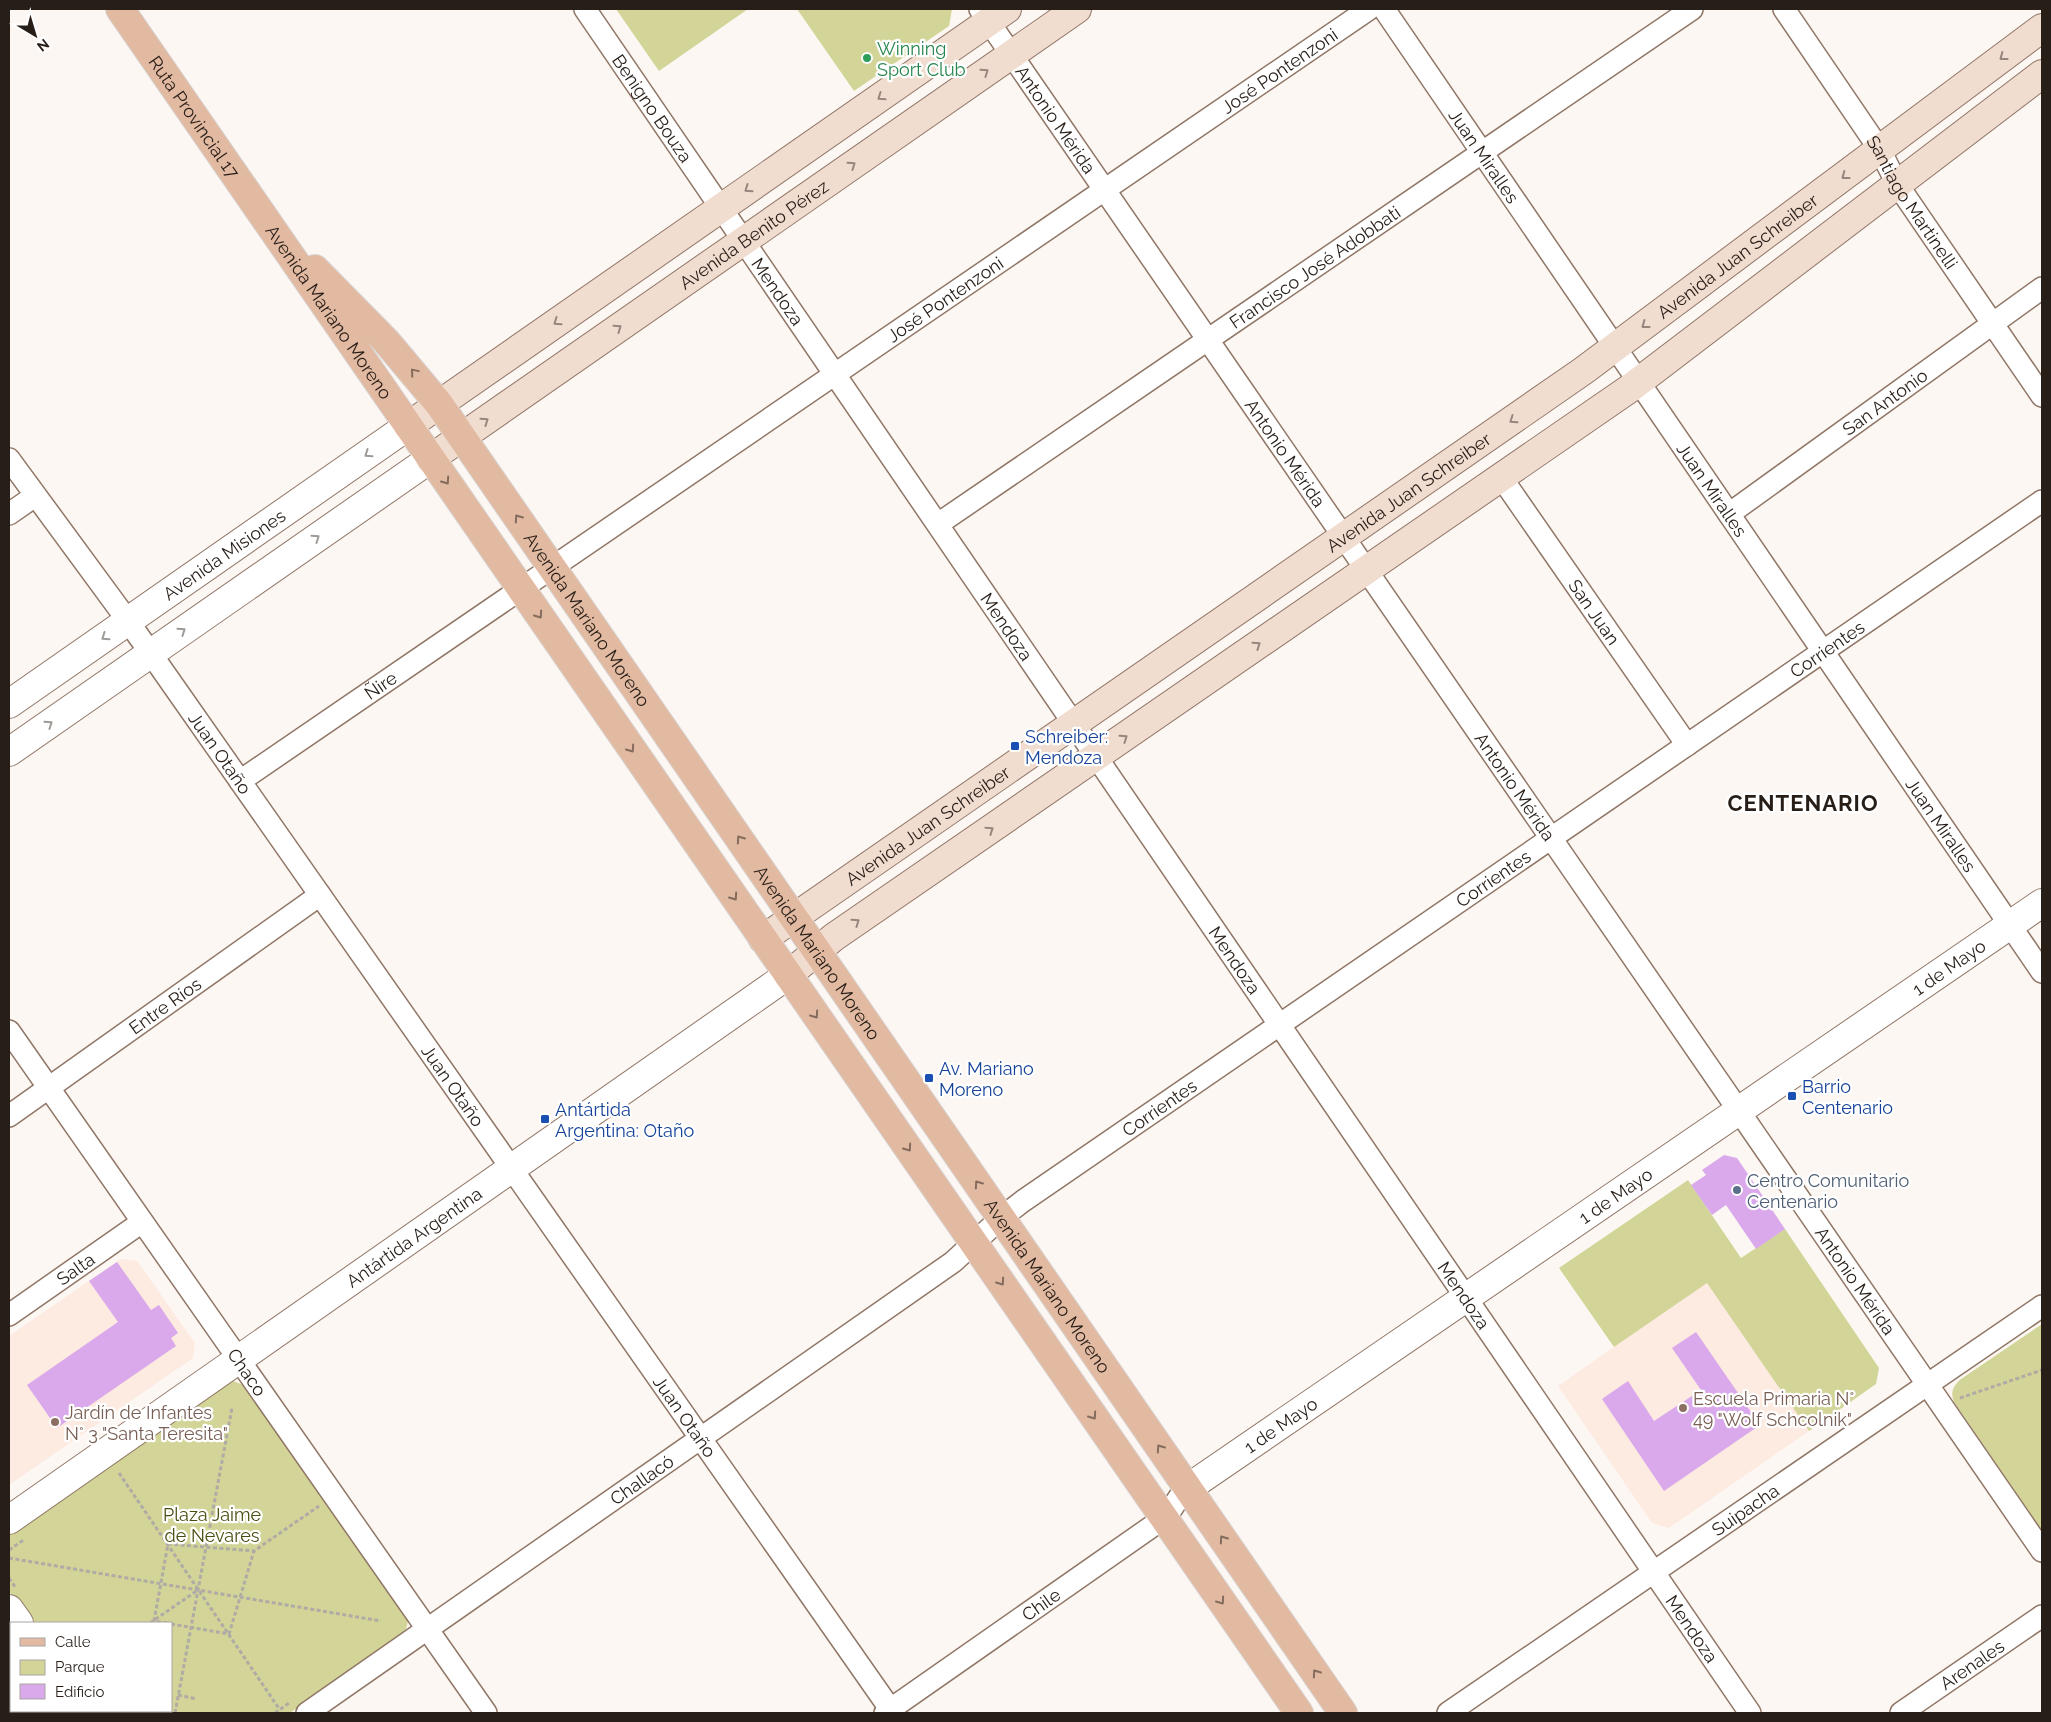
<svg xmlns="http://www.w3.org/2000/svg" width="2051" height="1722" font-family="Raleway,sans-serif">
<style>
.education{fill:#fdeae1}
.green{fill:#d2d597}
.building{fill:#daa9eb}
.lines{fill:none;stroke-linecap:round;stroke-linejoin:round}
.minor-casing{stroke:#907666;stroke-width:24}
.tertiary-casing{stroke:#907666;stroke-width:30}
.secondary-casing{stroke:#907666;stroke-width:30}
.primary-casing{stroke:#d8d6d5;stroke-width:30}
.path{stroke:#b1aaa5;stroke-width:3;stroke-dasharray:4 2.5;stroke-linecap:butt}
.minor{stroke:#fff;stroke-width:21}
.tertiary{stroke:#fff;stroke-width:28}
.secondary{stroke:#f1dcd0;stroke-width:28}
.primary{stroke:#e2baa2;stroke-width:28}
.oneway{stroke:#97867d}
.oneway2{stroke:#856c5d}
.oneway3{stroke:#9e9a97}
.leisure-dot{fill:#2e9e5b;stroke:#fff;stroke-width:2}
.transit-dot{fill:#1a4fb4;stroke:#fff;stroke-width:2}
.service-dot{fill:#5c6f8a;stroke:#fff;stroke-width:2}
.education-dot{fill:#8d6e63;stroke:#fff;stroke-width:2}
.labels{text-anchor:middle;dominant-baseline:central;stroke-width:4.5;stroke-linejoin:round;paint-order:stroke}
.leisure-label{font-size:18px;fill:#27864d;stroke:#fff;text-anchor:start}
.street-label{font-size:18px;fill:#281e18;stroke:#fff}
.transit-label{font-size:18px;fill:#164399;stroke:#fff;text-anchor:start}
.service-label{font-size:18px;fill:#4e5e75;stroke:#fff;text-anchor:start}
.education-label{font-size:18px;fill:#785e54;stroke:#fff;text-anchor:start}
.park-label{font-size:18px;fill:#4b4d0f;stroke:#fff}
.district-label{font-size:22px;font-weight:bold;letter-spacing:1px;fill:#281e18;stroke:#fff}
</style>
<rect width="100%" height="100%" fill="#fdf7f3"/>
<g class="education">
<polygon points="121,1259 137,1261 195,1343 193,1358 9,1485 9,1336"/>
<polygon points="1707,1282 1809,1431 1669,1528 1652,1523 1558,1386"/>
</g>
<g class="green">
<polygon points="616,9 748,9 659,71"/>
<polygon points="797,9 952,9 949,26 854,91"/>
<polygon points="1688,1180 1741,1258 1785,1229 1879,1368 1876,1384 1809,1431 1707,1283 1614,1347 1559,1268"/>
<path d="M2042,1324V1531L1954,1402C1950,1392 1953,1386 1961,1379Z"/>
<polygon points="233,1381 246,1386 407,1617 408,1621 406,1630 290,1713 94,1713 92,1711 171,1711 171,1623 32,1623 9,1591 9,1535 210,1395"/>
</g>
<g class="building">
<polygon points="1724,1155 1737,1158 1785,1229 1756,1249 1726,1205 1712,1215 1691,1185 1706,1175 1702,1170"/>
<polygon points="117,1262 151,1310 159,1305 178,1333 171,1338 176,1346 57,1428 27,1385 118,1322 89,1281"/>
<polygon points="1696,1332 1760,1425 1664,1491 1602,1399 1628,1381 1654,1421 1701,1390 1672,1348"/>
</g>
<g class="lines">
<defs>
<g id="minor">
<path id="s1" d="M585,9L1750,1713"/>
<path id="s2" d="M980,9L2042,1551"/>
<path id="s3" d="M1384,9L2042,972"/>
<path id="s4" d="M1784,9L1880,150L1897,184L2042,396"/>
<path id="s5" d="M9,459L128,621L893,1713"/>
<path id="s6" d="M1501,477L1687,745"/>
<polyline points="9,514 35,496"/>
<path id="s7" d="M1729,514L2042,288"/>
<path id="s8" d="M938,524L1692,9"/>
<path id="s9" d="M240,781L1369,9"/>
<path id="s10" d="M9,1031L486,1713"/>
<path id="s11" d="M9,1116L320,895"/>
<path id="s12" d="M9,1315L142,1222"/>
<path id="s13" d="M307,1713L953,1262L1001,1218L1023,1201L2042,501"/>
<path id="s14" d="M885,1713L1164,1518C1174,1509 1177,1496 1188,1488"/>
<path id="s15" d="M1448,1713L2042,1306"/>
<path id="s16" d="M1901,1713L2042,1616"/>
</g>
<g id="tertiary">
<path id="s17" d="M9,704L408,426"/>
<polyline points="9,752 430,459"/>
<path id="s18" d="M1188,1488L2042,903"/>
<path id="s19" d="M9,1520L788,975"/>
<polyline points="9,1609 19,1623"/>
<polyline points="80,1711 82,1713"/>
</g>
<g id="secondary">
<polyline points="408,426 1007,9"/>
<path id="s20" d="M430,459L1077,9"/>
<path id="s21" d="M763,939L1583,371L2042,28"/>
<polyline points="788,975 834,937 1629,389 2042,74"/>
</g>
<g id="primary">
<path id="s22" d="M120,9L1299,1713"/>
<path id="s23" d="M315,269L386,341L439,404L1343,1713"/>
</g>
</defs>
<use href="#minor" class="minor-casing"/>
<use href="#tertiary" class="tertiary-casing"/>
<use href="#secondary" class="secondary-casing"/>
<use href="#primary" class="primary-casing"/>
<g class="path">
<polyline points="1960,1398 2042,1370"/>
<polyline points="119,1473 280,1710"/>
<polyline points="9,1550 25,1539"/>
<polyline points="9,1558 381,1621"/>
<polyline points="9,1578 16,1588"/>
<polyline points="150,1623 198,1590"/>
<polyline points="167,1623 154,1621 168,1544 254,1551"/>
<polyline points="171,1624 229,1634 254,1551 319,1506"/>
<polyline points="178,1695 197,1699"/>
<polyline points="175,1713 232,1408"/>
<polyline points="275,1713 289,1703"/>
</g>
<use href="#minor" class="minor"/>
<use href="#tertiary" class="tertiary"/>
<use href="#secondary" class="secondary"/>
<use href="#primary" class="primary"/>
</g>
<defs><path id="oneway-chevron" d="M-2-3.5L2.5 0L-2 3.5" fill="none" stroke-width="1.6" stroke-linecap="round" stroke-linejoin="round" transform="scale(1.25)"/></defs>
<g class="oneway">
<use href="#oneway-chevron" transform="translate(2003 57) rotate(143)"/>
<use href="#oneway-chevron" transform="translate(985 72) rotate(-35)"/>
<use href="#oneway-chevron" transform="translate(881 97) rotate(145)"/>
<use href="#oneway-chevron" transform="translate(852 165) rotate(-35)"/>
<use href="#oneway-chevron" transform="translate(1845 176) rotate(143)"/>
<use href="#oneway-chevron" transform="translate(748 189) rotate(145)"/>
<use href="#oneway-chevron" transform="translate(557 322) rotate(145)"/>
<use href="#oneway-chevron" transform="translate(1645 325) rotate(143)"/>
<use href="#oneway-chevron" transform="translate(618 328) rotate(-35)"/>
<use href="#oneway-chevron" transform="translate(1513 420) rotate(145)"/>
<use href="#oneway-chevron" transform="translate(485 421) rotate(-35)"/>
<use href="#oneway-chevron" transform="translate(1257 645) rotate(-35)"/>
<use href="#oneway-chevron" transform="translate(1124 738) rotate(-35)"/>
<use href="#oneway-chevron" transform="translate(990 830) rotate(-35)"/>
<use href="#oneway-chevron" transform="translate(856 922) rotate(-35)"/>
</g>
<g class="oneway2">
<use href="#oneway-chevron" transform="translate(414 372) rotate(-130)"/>
<use href="#oneway-chevron" transform="translate(446 481) rotate(55)"/>
<use href="#oneway-chevron" transform="translate(518 518) rotate(-125)"/>
<use href="#oneway-chevron" transform="translate(539 615) rotate(55)"/>
<use href="#oneway-chevron" transform="translate(631 749) rotate(55)"/>
<use href="#oneway-chevron" transform="translate(740 839) rotate(-125)"/>
<use href="#oneway-chevron" transform="translate(734 897) rotate(55)"/>
<use href="#oneway-chevron" transform="translate(815 1015) rotate(55)"/>
<use href="#oneway-chevron" transform="translate(908 1148) rotate(55)"/>
<use href="#oneway-chevron" transform="translate(978 1184) rotate(-125)"/>
<use href="#oneway-chevron" transform="translate(1001 1282) rotate(55)"/>
<use href="#oneway-chevron" transform="translate(1093 1416) rotate(55)"/>
<use href="#oneway-chevron" transform="translate(1160 1448) rotate(-125)"/>
<use href="#oneway-chevron" transform="translate(1223 1539) rotate(-125)"/>
<use href="#oneway-chevron" transform="translate(1221 1601) rotate(55)"/>
<use href="#oneway-chevron" transform="translate(1316 1673) rotate(-125)"/>
</g>
<g class="oneway3">
<use href="#oneway-chevron" transform="translate(368 454) rotate(145)"/>
<use href="#oneway-chevron" transform="translate(316 538) rotate(-35)"/>
<use href="#oneway-chevron" transform="translate(182 631) rotate(-35)"/>
<use href="#oneway-chevron" transform="translate(105 637) rotate(145)"/>
<use href="#oneway-chevron" transform="translate(49 724) rotate(-35)"/>
</g>
<circle class="leisure-dot" cx="867" cy="58" r="5"/>
<g class="transit-dot">
<rect x="1010" y="741" width="10" height="10" rx="2.5"/>
<rect x="924" y="1073" width="10" height="10" rx="2.5"/>
<rect x="1787" y="1091" width="10" height="10" rx="2.5"/>
<rect x="540" y="1114" width="10" height="10" rx="2.5"/>
</g>
<circle class="service-dot" cx="1737" cy="1190" r="5"/>
<g class="education-dot">
<circle cx="1683" cy="1408" r="5"/>
<circle cx="55" cy="1422" r="5"/>
</g>
<g class="labels">
<g class="leisure-label">
<text x="877" y="48">Winning<tspan x="877" dy="21">Sport Club</tspan></text>
</g>
<g class="street-label">
<text stroke="none"><textPath href="#s9" startOffset="1259">José Pontenzoni</textPath></text>
<text stroke="none"><textPath href="#s1" startOffset="120">Benigno Bouza</textPath></text>
<text stroke="none"><textPath href="#s22" startOffset="131">Ruta Provincial 17</textPath></text>
<text stroke="none"><textPath href="#s2" startOffset="134">Antonio Mérida</textPath></text>
<text stroke="none"><textPath href="#s3" startOffset="178">Juan Miralles</textPath></text>
<text stroke="none"><textPath href="#s4" startOffset="232">Santiago Martinelli</textPath></text>
<text stroke="none"><textPath href="#s20" startOffset="394">Avenida Benito Pérez</textPath></text>
<text stroke="none"><textPath href="#s21" startOffset="1190">Avenida Juan Schreiber</textPath></text>
<text stroke="none"><textPath href="#s8" startOffset="456">Francisco José Adobbati</textPath></text>
<text stroke="none"><textPath href="#s1" startOffset="342">Mendoza</textPath></text>
<text stroke="none"><textPath href="#s9" startOffset="854">José Pontenzoni</textPath></text>
<text stroke="none"><textPath href="#s22" startOffset="368">Avenida Mariano Moreno</textPath></text>
<text stroke="none"><textPath href="#s7" startOffset="192">San Antonio</textPath></text>
<text stroke="none"><textPath href="#s2" startOffset="539">Antonio Mérida</textPath></text>
<text stroke="none"><textPath href="#s3" startOffset="582">Juan Miralles</textPath></text>
<text stroke="none"><textPath href="#s21" startOffset="785">Avenida Juan Schreiber</textPath></text>
<text stroke="none"><textPath href="#s17" startOffset="262">Avenida Misiones</textPath></text>
<text stroke="none"><textPath href="#s6" startOffset="164">San Juan</textPath></text>
<text stroke="none"><textPath href="#s23" startOffset="445">Avenida Mariano Moreno</textPath></text>
<text stroke="none"><textPath href="#s1" startOffset="748">Mendoza</textPath></text>
<text stroke="none"><textPath href="#s13" startOffset="1856">Corrientes</textPath></text>
<text stroke="none"><textPath href="#s9" startOffset="170">Ñire</textPath></text>
<text stroke="none"><textPath href="#s5" startOffset="362">Juan Otaño</textPath></text>
<text stroke="none"><textPath href="#s2" startOffset="944">Antonio Mérida</textPath></text>
<text stroke="none"><textPath href="#s21" startOffset="200">Avenida Juan Schreiber</textPath></text>
<text stroke="none"><textPath href="#s3" startOffset="988">Juan Miralles</textPath></text>
<text stroke="none"><textPath href="#s13" startOffset="1451">Corrientes</textPath></text>
<text stroke="none"><textPath href="#s23" startOffset="850">Avenida Mariano Moreno</textPath></text>
<text stroke="none"><textPath href="#s1" startOffset="1152">Mendoza</textPath></text>
<text stroke="none"><textPath href="#s18" startOffset="922">1 de Mayo</textPath></text>
<text stroke="none"><textPath href="#s11" startOffset="191">Entre Ríos</textPath></text>
<text stroke="none"><textPath href="#s5" startOffset="768">Juan Otaño</textPath></text>
<text stroke="none"><textPath href="#s13" startOffset="1046">Corrientes</textPath></text>
<text stroke="none"><textPath href="#s18" startOffset="518">1 de Mayo</textPath></text>
<text stroke="none"><textPath href="#s19" startOffset="494">Antártida Argentina</textPath></text>
<text stroke="none"><textPath href="#s12" startOffset="81">Salta</textPath></text>
<text stroke="none"><textPath href="#s2" startOffset="1544">Antonio Mérida</textPath></text>
<text stroke="none"><textPath href="#s23" startOffset="1255">Avenida Mariano Moreno</textPath></text>
<text stroke="none"><textPath href="#s1" startOffset="1558">Mendoza</textPath></text>
<text stroke="none"><textPath href="#s10" startOffset="416">Chaco</textPath></text>
<text stroke="none"><textPath href="#s5" startOffset="1172">Juan Otaño</textPath></text>
<text stroke="none"><textPath href="#s18" startOffset="112">1 de Mayo</textPath></text>
<text stroke="none"><textPath href="#s13" startOffset="408">Challacó</textPath></text>
<text stroke="none"><textPath href="#s15" startOffset="360">Suipacha</textPath></text>
<text stroke="none"><textPath href="#s14" startOffset="190">Chile</textPath></text>
<text stroke="none"><textPath href="#s1" startOffset="1962">Mendoza</textPath></text>
<text stroke="none"><textPath href="#s16" startOffset="86">Arenales</textPath></text>
</g>
<g class="transit-label">
<text x="1025" y="736">Schreiber:<tspan x="1025" dy="21">Mendoza</tspan></text>
<text x="939" y="1068">Av. Mariano<tspan x="939" dy="21">Moreno</tspan></text>
<text x="1802" y="1086">Barrio<tspan x="1802" dy="21">Centenario</tspan></text>
<text x="555" y="1109">Antártida<tspan x="555" dy="21">Argentina: Otaño</tspan></text>
</g>
<g class="service-label">
<text x="1747" y="1180">Centro Comunitario<tspan x="1747" dy="21">Centenario</tspan></text>
</g>
<g class="education-label">
<text x="1693" y="1398">Escuela Primaria N°<tspan x="1693" dy="21">49 "Wolf Schcolnik"</tspan></text>
<text x="65" y="1412">Jardín de Infantes<tspan x="65" dy="21">N° 3 "Santa Teresita"</tspan></text>
</g>
<g class="park-label">
<text x="212" y="1514">Plaza Jaime<tspan x="212" dy="21">de Nevares</tspan></text>
</g>
<g class="district-label">
<text x="1803" y="803">CENTENARIO</text>
</g>
</g>
<rect width="2051" height="1722" fill="none" stroke="#281e18" stroke-width="20"/>
<rect x="10" y="1622" width="162" height="90" fill="#ffffff" stroke="#a9a5a3"/>
<rect x="20" y="1638" width="25" height="8" fill="#e2baa2" stroke="#a9a5a3"/>
<text x="55" y="1647" font-size="15" fill="#281e18">Calle</text>
<rect x="20" y="1660" width="25" height="15" fill="#d2d597" stroke="#a9a5a3"/>
<text x="55" y="1672" font-size="15" fill="#281e18">Parque</text>
<rect x="20" y="1684" width="25" height="15" fill="#daa9eb" stroke="#a9a5a3"/>
<text x="55" y="1697" font-size="15" fill="#281e18">Edificio</text>
<g transform="translate(35 35) rotate(142)" stroke="#ffffff" stroke-width="4" paint-order="stroke">
<path d="M0-4L9 19L0 12L-9 19Z" fill="#281e18"/>
<text y="-8" font-size="14" font-weight="bold" text-anchor="middle" fill="#281e18">N</text>
</g>
</svg>
